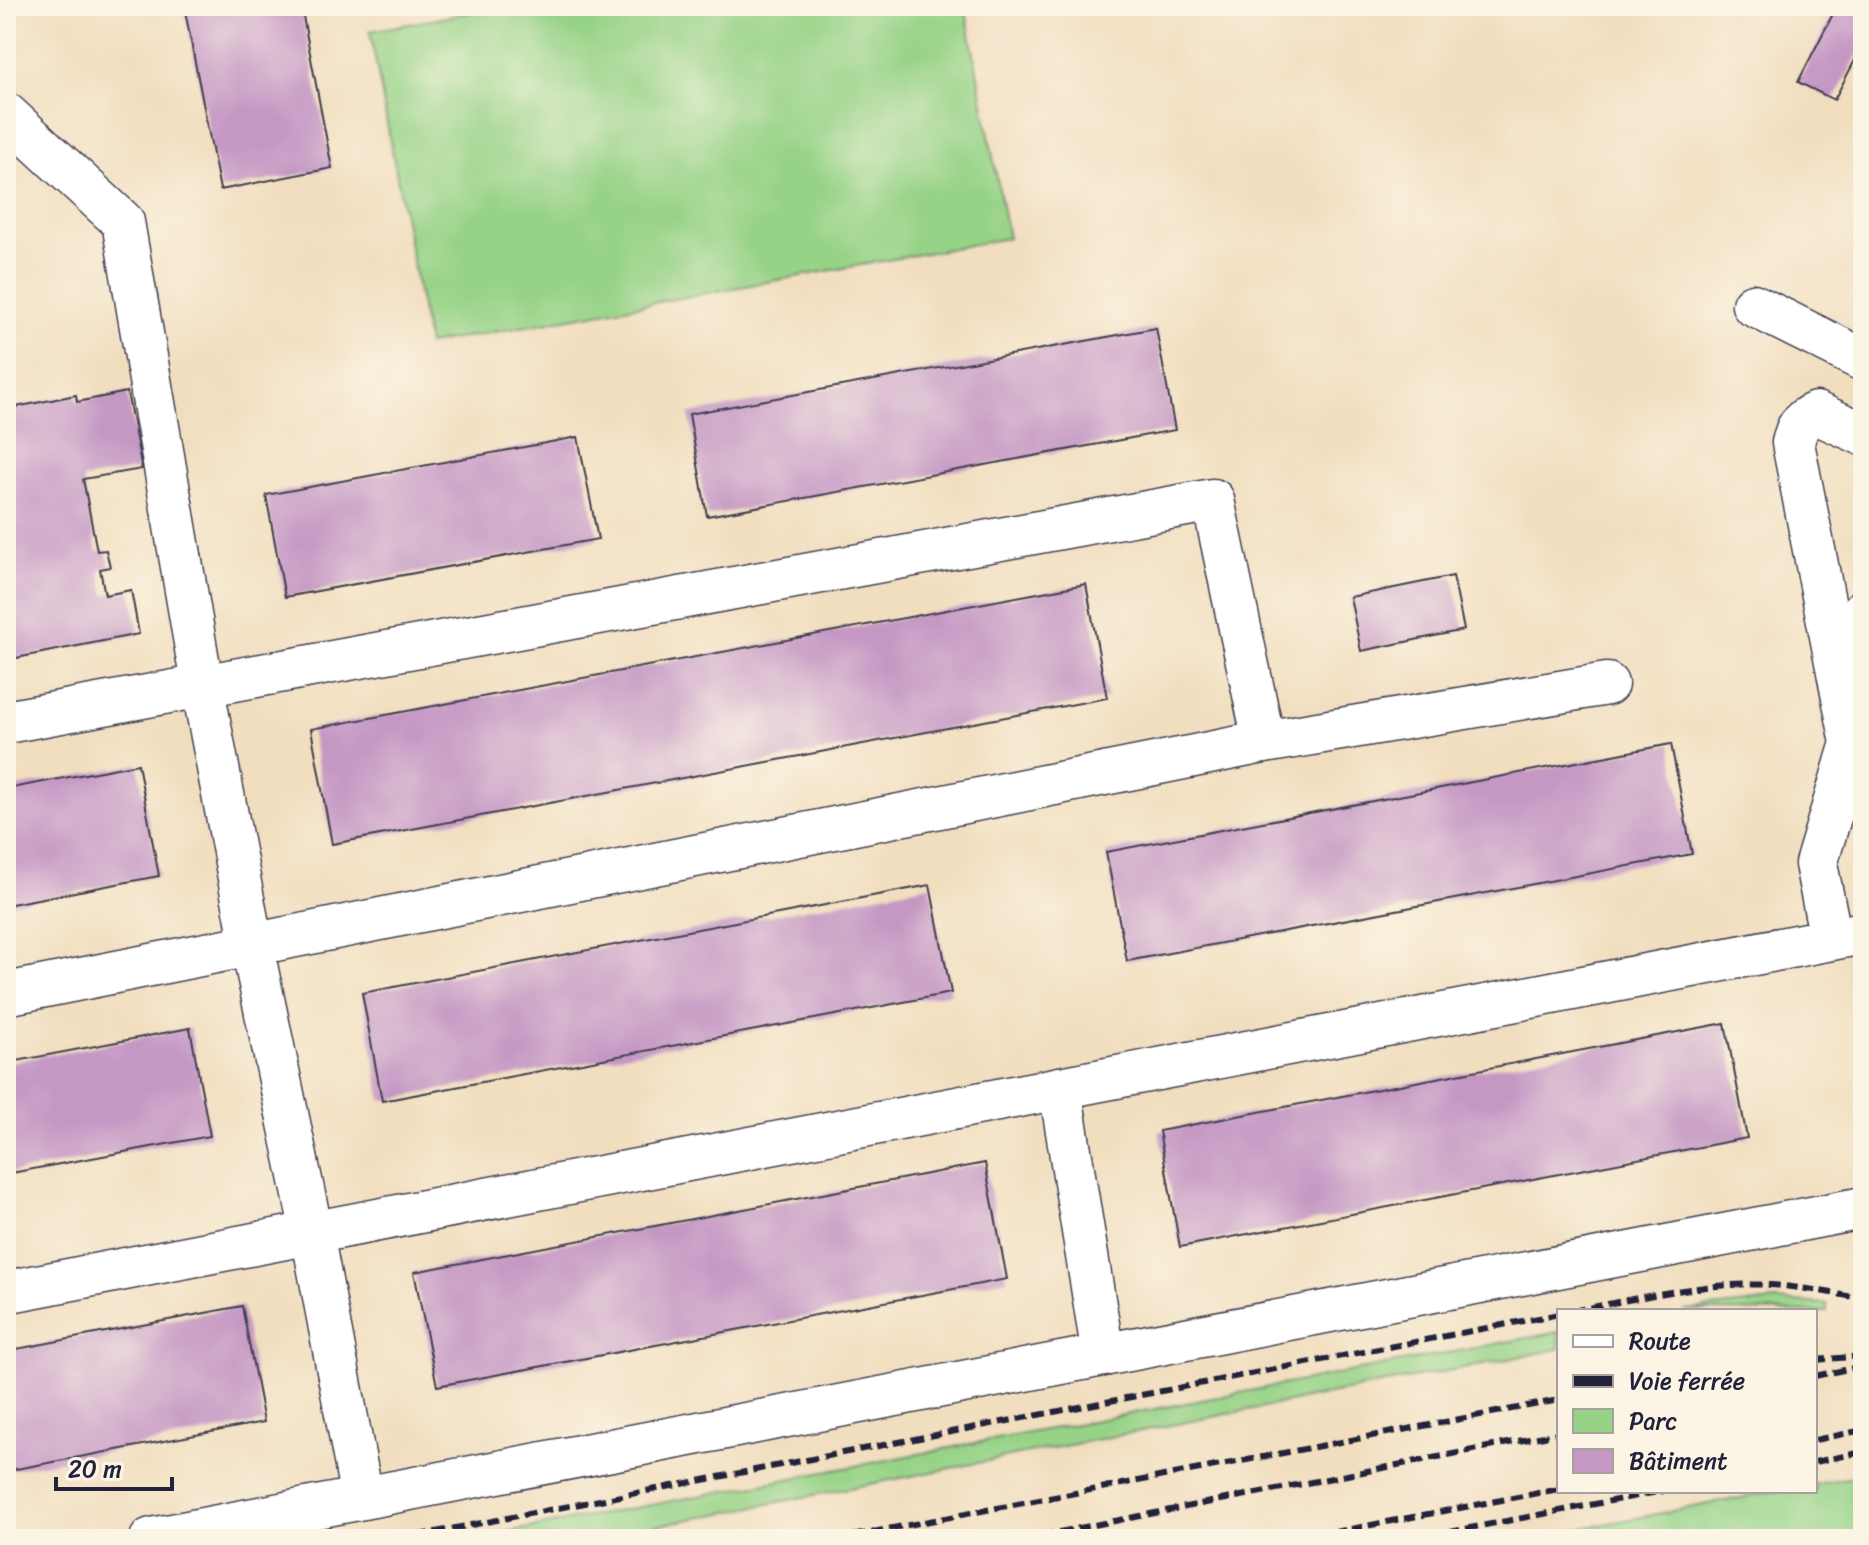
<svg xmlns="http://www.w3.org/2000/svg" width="1869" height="1545" font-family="Sriracha,sans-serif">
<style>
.green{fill:#97d387;stroke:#5c7a61;stroke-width:2}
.building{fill:#c598c4}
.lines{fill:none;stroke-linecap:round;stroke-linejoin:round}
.minor-casing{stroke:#413e4f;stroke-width:45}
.minor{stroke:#fff;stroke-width:42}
.rail{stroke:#22223b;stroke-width:6;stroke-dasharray:12 6;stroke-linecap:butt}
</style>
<rect width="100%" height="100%" fill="#fcf5e5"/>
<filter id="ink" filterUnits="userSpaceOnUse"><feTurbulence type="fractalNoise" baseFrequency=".0125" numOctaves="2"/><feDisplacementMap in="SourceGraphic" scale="16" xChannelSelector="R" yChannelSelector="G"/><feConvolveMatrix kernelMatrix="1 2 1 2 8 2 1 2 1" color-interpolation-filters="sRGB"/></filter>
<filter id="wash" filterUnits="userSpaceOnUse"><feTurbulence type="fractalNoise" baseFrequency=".006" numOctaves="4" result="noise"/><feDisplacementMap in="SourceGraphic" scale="32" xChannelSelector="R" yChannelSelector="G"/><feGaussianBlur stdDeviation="1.8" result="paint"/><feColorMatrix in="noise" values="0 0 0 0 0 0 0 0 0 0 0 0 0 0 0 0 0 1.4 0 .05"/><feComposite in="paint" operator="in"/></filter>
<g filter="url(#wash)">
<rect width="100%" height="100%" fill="#f1debf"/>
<g class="green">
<polygon points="506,6 965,6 1008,238 428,344 370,31"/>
<polygon points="1774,1301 1827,1304 1827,1312 1684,1311"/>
<polygon points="1559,1332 1559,1349 589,1539 472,1539"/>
<polygon points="1863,1475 1863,1539 1526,1539 1777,1491 1815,1491 1815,1484"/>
</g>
<g id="blocks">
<g class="building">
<polygon points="184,6 301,6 332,168 220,190"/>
<polygon points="1837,6 1863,6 1863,45 1834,100 1798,82"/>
<polygon points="6,303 15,342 6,344"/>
<polygon points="1156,328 1175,430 707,516 689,414"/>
<polygon points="127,392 142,469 83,479 97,551 106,550 110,567 100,569 105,595 131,590 139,634 6,660 6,409 76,395 77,402"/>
<polygon points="578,437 598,539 285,597 266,495"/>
<polygon points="1453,576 1464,630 1361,651 1350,597"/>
<polygon points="1086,584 1107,698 332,844 311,729"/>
<polygon points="1671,744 1692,854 1127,961 1106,852"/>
<polygon points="138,764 159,876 6,905 6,789"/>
<polygon points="930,885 951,993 382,1101 362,993"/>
<polygon points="1725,1023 1747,1138 1180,1247 1159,1131"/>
<polygon points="190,1028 210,1136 6,1174 6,1063"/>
<polygon points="985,1163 1007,1279 437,1386 414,1272"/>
<polygon points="242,1306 264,1422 6,1471 6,1351"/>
</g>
</g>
</g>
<g filter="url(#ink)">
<use href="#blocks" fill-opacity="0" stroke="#413e4f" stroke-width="2"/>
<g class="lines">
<defs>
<g id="minor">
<polyline points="6,114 123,222 202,684 252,946 312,1233 362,1498"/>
<polyline points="1753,305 1863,360"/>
<polyline points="1837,661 1863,611"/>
<polyline points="6,722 1213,500 1264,742"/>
<path d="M1831,939L1816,864L1852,743L1793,443C1796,428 1801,419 1816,413L1863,434"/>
<polyline points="6,994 1264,742 1607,684"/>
<polyline points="1060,1088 1863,933"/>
<polyline points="6,1292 1060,1088 1103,1355"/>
<polyline points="151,1539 1863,1208"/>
</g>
</defs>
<use href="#minor" class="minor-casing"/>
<use href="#minor" class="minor"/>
<g class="rail">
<path d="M1572,1311C1637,1299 1704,1281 1770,1285C1802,1287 1832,1293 1863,1299"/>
<polyline points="1815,1360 1863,1356"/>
<polyline points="1815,1376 1863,1366"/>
<polyline points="1815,1440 1863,1430"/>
<polyline points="1815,1462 1863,1452"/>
<polyline points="399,1539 1559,1314"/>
<polyline points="836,1539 1559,1400"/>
<polyline points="1024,1539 1559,1433"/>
<polyline points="1298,1539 1559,1489"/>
<polyline points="1413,1539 1663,1491"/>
</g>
</g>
</g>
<rect width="1869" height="1545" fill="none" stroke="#fcf5e5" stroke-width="32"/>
<rect x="1557" y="1309" width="260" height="184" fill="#fcf5e5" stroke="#a5a1a1" stroke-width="2"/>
<rect x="1573" y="1335" width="40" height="12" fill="#ffffff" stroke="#a5a1a1" stroke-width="2"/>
<text x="1629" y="1349" font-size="24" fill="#22223b">Route</text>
<rect x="1573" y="1375" width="40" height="12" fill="#22223b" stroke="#a5a1a1" stroke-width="2"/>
<text x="1629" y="1389" font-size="24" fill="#22223b">Voie ferrée</text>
<rect x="1573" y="1409" width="40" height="24" fill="#97d387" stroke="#a5a1a1" stroke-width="2"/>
<text x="1629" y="1429" font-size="24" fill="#22223b">Parc</text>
<rect x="1573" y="1449" width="40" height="24" fill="#c598c4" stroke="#a5a1a1" stroke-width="2"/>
<text x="1629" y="1469" font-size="24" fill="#22223b">Bâtiment</text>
<path d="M56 1477v12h116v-12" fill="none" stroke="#22223b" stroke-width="4"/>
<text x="68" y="1477" font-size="24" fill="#22223b" stroke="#fcf5e5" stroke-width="6" paint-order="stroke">20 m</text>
</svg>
